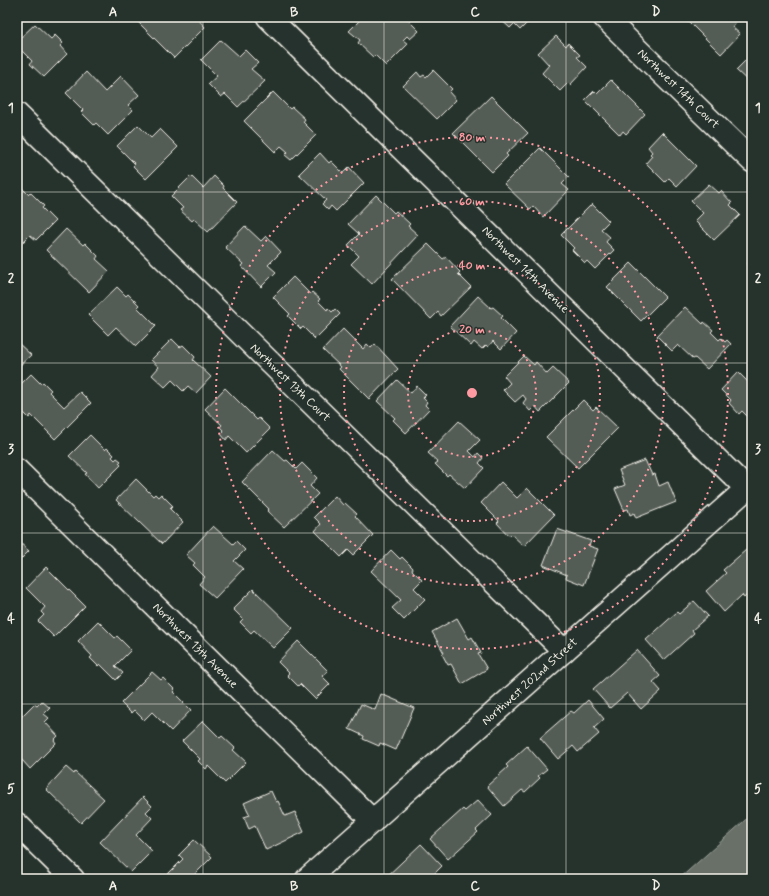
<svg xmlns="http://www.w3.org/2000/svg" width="769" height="896" font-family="Mynerve,sans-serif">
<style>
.water{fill:#676f68;stroke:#9fa39b}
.building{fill:#525c55;stroke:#f4f1e8}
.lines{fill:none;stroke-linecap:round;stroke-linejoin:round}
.minor-casing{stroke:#f4f1e8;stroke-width:25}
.minor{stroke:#26332d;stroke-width:22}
.grid{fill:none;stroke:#f4f1e8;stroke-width:1;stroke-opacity:0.55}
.ring{fill:none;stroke:#ff9aa2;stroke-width:2;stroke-dasharray:2 4}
.labels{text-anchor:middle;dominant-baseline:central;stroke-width:3;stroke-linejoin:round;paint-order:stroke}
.street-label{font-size:12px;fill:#f4f1e8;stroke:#26332d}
.centre{fill:#ff9aa2;stroke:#26332d;stroke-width:2}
.ring-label{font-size:12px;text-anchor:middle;font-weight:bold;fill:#ff9aa2;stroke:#26332d;stroke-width:3;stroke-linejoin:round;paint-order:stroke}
.neatline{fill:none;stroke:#f4f1e8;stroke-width:1.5}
.grid-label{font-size:13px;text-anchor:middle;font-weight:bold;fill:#f4f1e8}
</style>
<rect width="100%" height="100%" fill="#26332d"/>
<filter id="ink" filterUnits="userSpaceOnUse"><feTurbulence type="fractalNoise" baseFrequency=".025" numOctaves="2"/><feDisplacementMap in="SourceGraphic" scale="8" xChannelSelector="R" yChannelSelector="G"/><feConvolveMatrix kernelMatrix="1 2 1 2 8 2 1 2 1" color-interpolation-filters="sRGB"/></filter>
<g filter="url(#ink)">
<polygon class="water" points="752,814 752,879 679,879"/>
<g class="building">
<polygon points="141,17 196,17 205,27 174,58 137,21"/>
<polygon points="363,17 405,17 419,31 410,39 407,36 403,40 408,44 386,66 375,55 373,57 358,43 360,40 349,31"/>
<polygon points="498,17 533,17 520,30 514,24 510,28"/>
<polygon points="690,17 731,17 736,22 732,27 740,34 721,54 687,20"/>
<polygon points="35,24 51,39 55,35 63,43 60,46 67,54 44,77 30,64 32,61 17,46 17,41"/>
<polygon points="556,36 566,46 568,43 580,55 577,57 587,67 570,85 568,83 560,91 542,73 549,65 538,53"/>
<polygon points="221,40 239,56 245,50 258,63 251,69 265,81 238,107 225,94 221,97 208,84 217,76 201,60"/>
<polygon points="752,54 752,85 736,70"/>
<polygon points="433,70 452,89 449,92 456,100 437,119 403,86 417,72 421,77 424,75 426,77"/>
<polygon points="86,72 105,92 121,76 139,95 128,105 133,110 108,135 96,123 94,125 81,112 83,110 66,93"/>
<polygon points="611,80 645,114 626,134 623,131 620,135 585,100 594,91 597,94"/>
<polygon points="273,92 290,109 292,107 305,119 303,122 316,135 291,160 285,155 288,152 281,146 275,152 244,121"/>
<polygon points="491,96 528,133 506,154 508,156 492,172 453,133"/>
<polygon points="138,125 151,138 160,129 178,147 146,179 133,166 135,164 117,146"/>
<polygon points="662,132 696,166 677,186 669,178 665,182 646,163 652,156 650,154 652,152 648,147"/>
<polygon points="540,148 569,177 562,184 569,190 543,217 533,206 530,209 504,184"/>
<polygon points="320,153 329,163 331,161 343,173 349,167 364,183 336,211 331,206 328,210 322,204 326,200 299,174"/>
<polygon points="191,176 203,188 214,176 224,186 223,188 237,202 208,232 194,219 192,221 180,210 183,208 171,196"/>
<polygon points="17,183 28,194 30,192 44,206 42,208 55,221 36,240 30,235 19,246 17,244"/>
<polygon points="709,184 719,193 721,191 732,203 730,205 740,215 714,240 695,221 703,213 691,201"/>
<polygon points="376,195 394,213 396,211 410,224 408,226 418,235 372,284 351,264 359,256 348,245 359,234 348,224"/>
<polygon points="592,204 609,221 601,229 610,237 606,242 614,250 595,269 587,261 585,263 572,250 574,248 561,235"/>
<polygon points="245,226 261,241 266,236 281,252 268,265 276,272 261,287 241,266 243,264 225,247"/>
<polygon points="66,229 83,245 85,243 98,256 96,259 109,271 89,292 46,250"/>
<polygon points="428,244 443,259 446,257 460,272 458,274 471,287 441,316 438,312 431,319 392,279"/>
<polygon points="752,259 752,269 747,264"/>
<polygon points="631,263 665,297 641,321 607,287"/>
<polygon points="293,277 310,294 312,292 320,299 318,301 327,310 328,308 332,312 335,309 340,314 315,339 303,327 301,329 288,316 290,314 273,297"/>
<polygon points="117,287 126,296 128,294 139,305 137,307 156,326 136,346 116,327 108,335 88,315"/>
<polygon points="478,296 491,308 493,307 503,316 501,318 516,333 501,349 493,341 488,347 486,345 482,349 474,342 471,346 450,326"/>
<polygon points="685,307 703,324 704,322 713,330 711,332 719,340 721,338 725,342 727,340 731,344 707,369 695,358 693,359 678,345 672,351 657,336"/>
<polygon points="343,329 363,349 367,344 371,348 375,344 398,369 369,399 339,369 341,367 323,350"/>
<polygon points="172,339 180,347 183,345 195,357 193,360 211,377 196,393 188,386 183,391 172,380 165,387 152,375 159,367 151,360"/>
<polygon points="17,342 31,355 17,368"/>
<polygon points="524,356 534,365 536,362 547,374 553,368 569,383 540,412 535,406 530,411 523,403 526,399 523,395 515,402 503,390 510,383 504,376"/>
<polygon points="738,372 750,384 752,382 752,421 742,411 739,414 729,403 731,400 721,390"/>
<polygon points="31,374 41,384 43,382 51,390 49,392 64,407 80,392 91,403 55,439 31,415 29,418 17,406 17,388"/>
<polygon points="397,380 411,393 417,386 426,395 423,398 427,402 425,405 429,409 406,433 393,420 395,418 377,401"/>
<polygon points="225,388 257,420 259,418 270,429 246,453 229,436 226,440 221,434 224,431 220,427 222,425 205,409"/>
<polygon points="583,400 593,410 596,407 618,428 578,468 546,437"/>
<polygon points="459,421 480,440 469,451 475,457 478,453 483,458 479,463 484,468 465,488 449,474 447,476 435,464 438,462 428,453"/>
<polygon points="90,435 105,450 107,448 114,455 112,457 115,460 117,458 121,461 119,463 121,465 98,488 85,474 87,473 69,456"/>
<polygon points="273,450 285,461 287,460 296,469 302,463 317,478 310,486 318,494 284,527 267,511 269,509 242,482"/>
<polygon points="645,460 652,475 655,474 659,486 668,482 676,502 636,518 634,513 630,515 628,509 624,510 615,489 625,485 619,470"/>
<polygon points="136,479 153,496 155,494 158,497 161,494 173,506 170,509 183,522 162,544 116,500"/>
<polygon points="501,482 517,498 527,488 554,515 524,546 511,534 509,536 497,523 499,521 481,503"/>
<polygon points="335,496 343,505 345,503 357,514 355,516 373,535 353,555 348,550 341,557 315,531 321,524 314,517"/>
<polygon points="213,526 233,544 236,541 245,550 234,561 243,569 215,598 199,584 205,577 193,565 195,563 186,555"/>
<polygon points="557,529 591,541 589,546 598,549 584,585 566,578 567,575 543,565"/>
<polygon points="17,540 29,551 17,563"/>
<polygon points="391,550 400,559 402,557 413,568 412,570 422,580 414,588 425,599 404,620 392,608 401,600 371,571"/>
<polygon points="746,550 752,556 752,594 750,592 744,598 742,595 724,612 706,591 726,573 723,570"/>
<polygon points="46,567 85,606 54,637 38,621 44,615 41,612 45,607 26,588"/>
<polygon points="253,589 293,628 273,648 254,630 251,633 240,622 243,619 233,609"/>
<polygon points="694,601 708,616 692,630 694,633 664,660 646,640 677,612 679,614"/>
<polygon points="457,618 469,639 472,637 481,653 478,654 487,669 462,684 451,664 448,665 442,654 444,653 432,632"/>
<polygon points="98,621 115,638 117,636 131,650 115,666 123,673 116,680 100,664 98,666 90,658 92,656 78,641"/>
<polygon points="298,641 328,671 322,676 330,684 315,699 300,684 298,686 287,675 289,673 278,662"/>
<polygon points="637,650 660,676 653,682 661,691 641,709 627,693 610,708 593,689"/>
<polygon points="152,672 161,680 163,678 175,690 173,692 191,710 171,731 152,712 144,720 134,710 131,713 121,703"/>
<polygon points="381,694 414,708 396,750 380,743 379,746 363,739 364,736 349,729 361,704 375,710"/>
<polygon points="588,700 604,719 594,728 599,734 578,752 573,746 558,759 540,738 571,711 574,713"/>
<polygon points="42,701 50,708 44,714 49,718 45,722 58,736 54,740 56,743 30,769 22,760 19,763 17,761 17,721 34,704 37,706"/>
<polygon points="203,721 220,738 222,736 235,748 233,750 246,762 225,783 208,766 206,769 198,761 200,759 182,741"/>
<polygon points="527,746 547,769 538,776 540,778 525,792 522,790 504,806 487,786 508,767 506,765"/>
<polygon points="66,767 74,774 75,772 104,799 81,823 46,789"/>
<polygon points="271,791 276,802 278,801 285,816 295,812 304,832 266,850 255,826 249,829 248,827 244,817 250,815 244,803"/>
<polygon points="143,797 152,806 146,812 152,818 136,835 152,851 131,872 100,842"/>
<polygon points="478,800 492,815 476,830 478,832 448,859 430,839 463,809 465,811"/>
<polygon points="194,840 212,857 190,879 163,879 183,859 179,855"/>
<polygon points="421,844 442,866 432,876 434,877 432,879 384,879"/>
</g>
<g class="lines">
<defs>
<g id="minor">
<polyline points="268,17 747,489"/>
<polyline points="604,17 752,161"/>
<polyline points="17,114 564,651"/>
<polyline points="17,470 373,821"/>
<polyline points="17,824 73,879"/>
<polyline points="307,879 752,484"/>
</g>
</defs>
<use href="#minor" class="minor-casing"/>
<use href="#minor" class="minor"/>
</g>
</g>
<path class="grid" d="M203,17V879M384,17V879M566,17V879M17,192H752M17,363H752M17,533H752M17,704H752"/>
<g class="ring">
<circle cx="472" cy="393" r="64"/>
<circle cx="472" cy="393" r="128"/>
<circle cx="472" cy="393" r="192"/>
<circle cx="472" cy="393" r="256"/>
</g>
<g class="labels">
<g class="street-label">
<text transform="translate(678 89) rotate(44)">Northwest 14th Court</text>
<text transform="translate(525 270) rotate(45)">Northwest 14th Avenue</text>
<text transform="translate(290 383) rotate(44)">Northwest 13th Court</text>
<text transform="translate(195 646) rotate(45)">Northwest 13th Avenue</text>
<text transform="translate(530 682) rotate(-42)">Northwest 202nd Street</text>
</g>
</g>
<circle cx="472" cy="393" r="6" class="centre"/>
<g class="ring-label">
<text x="472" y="141">80 m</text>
<text x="472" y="205">60 m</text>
<text x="472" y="269">40 m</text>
<text x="472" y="333">20 m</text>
</g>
<rect width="769" height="896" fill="none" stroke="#26332d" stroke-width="44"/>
<rect x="22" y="22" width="725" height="852" class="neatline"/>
<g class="grid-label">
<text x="113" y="16">A</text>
<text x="294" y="16">B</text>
<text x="475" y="16">C</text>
<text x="656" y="16">D</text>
<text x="11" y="112">1</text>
<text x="758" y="112">1</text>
<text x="11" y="282">2</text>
<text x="758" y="282">2</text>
<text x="11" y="453">3</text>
<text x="758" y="453">3</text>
<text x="11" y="623">4</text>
<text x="758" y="623">4</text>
<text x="11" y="793">5</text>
<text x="758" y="793">5</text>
<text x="113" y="890">A</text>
<text x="294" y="890">B</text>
<text x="475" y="890">C</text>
<text x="656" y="890">D</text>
</g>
</svg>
